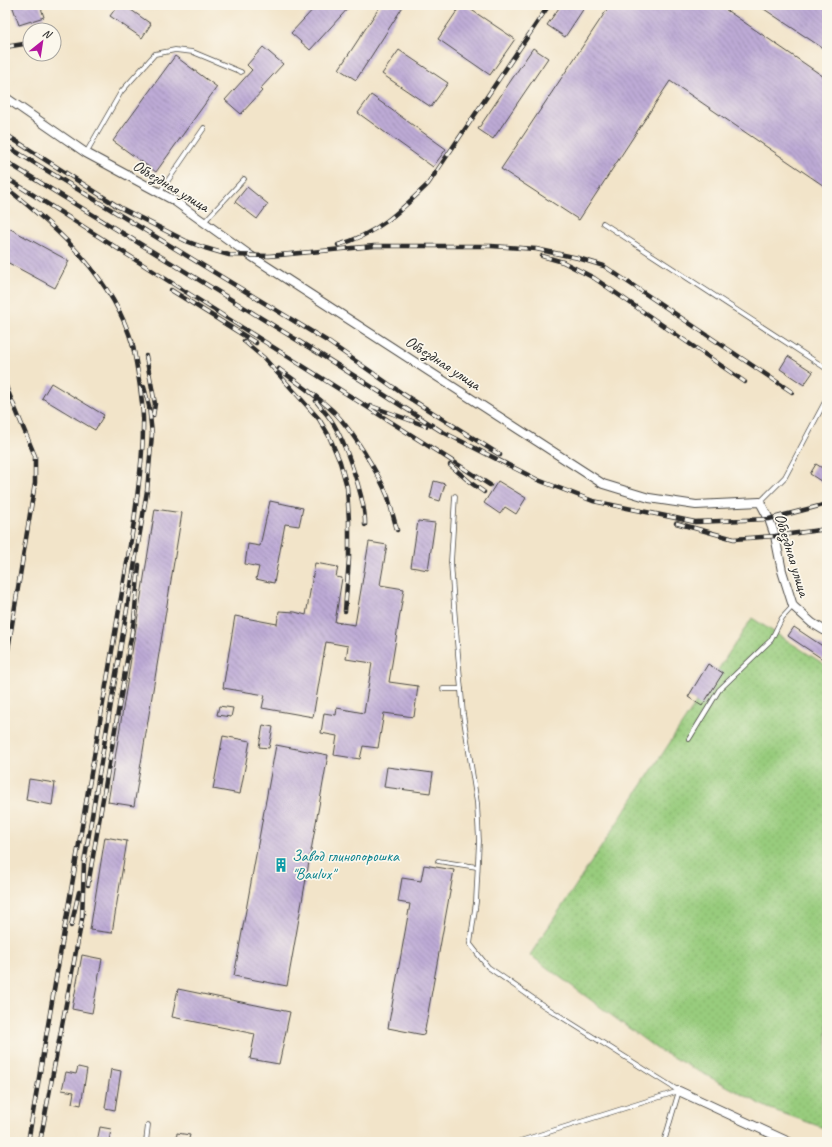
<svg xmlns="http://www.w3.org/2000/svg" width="832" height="1147" font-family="Caveat,sans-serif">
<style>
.park{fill:url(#park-dots);stroke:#627c54}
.building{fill:url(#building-back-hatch)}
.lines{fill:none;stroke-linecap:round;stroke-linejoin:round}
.lane-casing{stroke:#494743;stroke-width:5.5}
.street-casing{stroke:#494743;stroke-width:10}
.lane{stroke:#fff;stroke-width:4}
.street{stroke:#fff;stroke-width:8}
.rail-casing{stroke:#2b2b2b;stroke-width:4.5}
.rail{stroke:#fbf7ec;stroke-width:3;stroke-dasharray:9;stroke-linecap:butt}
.labels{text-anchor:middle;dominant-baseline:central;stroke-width:3.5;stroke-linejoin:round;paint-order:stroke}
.street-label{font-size:16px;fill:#2b2b2b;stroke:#fbf7ec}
.culture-label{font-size:16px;fill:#0d838f;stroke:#fbf7ec;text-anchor:start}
</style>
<defs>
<pattern id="park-dots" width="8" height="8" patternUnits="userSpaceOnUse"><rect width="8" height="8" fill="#98cc7d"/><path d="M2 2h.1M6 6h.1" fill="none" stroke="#83af6c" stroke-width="1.8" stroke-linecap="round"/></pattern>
<pattern id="building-back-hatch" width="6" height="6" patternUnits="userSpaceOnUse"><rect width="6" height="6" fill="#bdaad6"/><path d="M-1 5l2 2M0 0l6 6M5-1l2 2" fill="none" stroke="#9a8bae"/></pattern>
</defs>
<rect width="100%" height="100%" fill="#fbf7ec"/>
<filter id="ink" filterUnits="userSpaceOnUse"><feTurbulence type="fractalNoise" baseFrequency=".025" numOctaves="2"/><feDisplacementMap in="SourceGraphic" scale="8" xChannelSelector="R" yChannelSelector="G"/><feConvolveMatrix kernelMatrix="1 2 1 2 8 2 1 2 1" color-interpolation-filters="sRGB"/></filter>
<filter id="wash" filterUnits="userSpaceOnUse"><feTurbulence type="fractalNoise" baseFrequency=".012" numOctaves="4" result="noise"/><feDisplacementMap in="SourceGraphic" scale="16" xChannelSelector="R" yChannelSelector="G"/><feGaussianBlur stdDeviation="0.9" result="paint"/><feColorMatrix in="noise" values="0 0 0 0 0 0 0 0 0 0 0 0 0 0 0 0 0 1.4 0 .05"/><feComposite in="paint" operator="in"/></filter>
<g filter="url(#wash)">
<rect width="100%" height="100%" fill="#f2e4c9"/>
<polygon class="park" points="752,618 827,666 827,1129 768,1108 657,1049 530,955"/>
<g id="blocks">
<g class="building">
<polygon points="12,5 40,5 44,17 19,25"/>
<polygon points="118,5 124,5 151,24 142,38 110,16"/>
<polygon points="317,5 351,5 310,50 291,33"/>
<polygon points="381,5 404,5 356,80 339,69"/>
<polygon points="461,5 464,5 515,39 490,75 438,39"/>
<polygon points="561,5 586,5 565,37 547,25"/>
<polygon points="610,5 719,5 827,79 827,188 670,81 579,220 501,169"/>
<polygon points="758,5 827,5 827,51"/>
<polygon points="263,47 283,64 260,89 262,91 241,114 225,100 252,70 247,65"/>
<polygon points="533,48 548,58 493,139 478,129"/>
<polygon points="399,50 448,83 431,107 382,74"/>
<polygon points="175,56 217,87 156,172 113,141"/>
<polygon points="371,95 446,149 433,167 358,113"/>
<polygon points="247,187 268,204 257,219 235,202"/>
<polygon points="5,226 69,261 55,288 5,261"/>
<polygon points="788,356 813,372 804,385 780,369"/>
<polygon points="51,383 104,415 95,430 42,398"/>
<polygon points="816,464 827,471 827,485 810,474"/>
<polygon points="434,481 445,484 440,501 430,498"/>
<polygon points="498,481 526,498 516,514 505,507 500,514 484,503"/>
<polygon points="270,501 303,508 299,526 285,524 274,583 256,579 259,567 245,564 248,544 260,546"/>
<polygon points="155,509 182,513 134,806 108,802"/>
<polygon points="418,521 435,523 428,570 411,567"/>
<polygon points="369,542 387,545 380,585 404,589 389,682 418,686 414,717 384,713 378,748 363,746 360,759 334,755 337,736 321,733 324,713 336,715 337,708 364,713 372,663 346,659 348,646 326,642 313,717 262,708 265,695 223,688 235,616 277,624 279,611 295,612 306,615 315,563 338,567 336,577 342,578 335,622 355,625"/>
<polygon points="794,627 827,649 827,662 788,636"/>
<polygon points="708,664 723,673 702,706 688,697"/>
<polygon points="219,706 233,708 231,717 217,715"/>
<polygon points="263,725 273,727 269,748 259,747"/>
<polygon points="223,736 250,741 240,794 213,789"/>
<polygon points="276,745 328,755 287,986 234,976"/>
<polygon points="387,767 433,773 430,793 384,787"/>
<polygon points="29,779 55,783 52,805 26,800"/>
<polygon points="105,837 127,841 112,933 90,930"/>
<polygon points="424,865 454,870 424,1035 388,1028 410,904 398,902 402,878 421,881"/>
<polygon points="82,955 102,959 92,1013 72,1009"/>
<polygon points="178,989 290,1012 279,1064 250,1059 255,1034 172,1017"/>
<polygon points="78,1067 87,1069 81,1105 72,1103 74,1092 62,1090 66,1072 76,1074"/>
<polygon points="111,1069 121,1071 115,1110 105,1108"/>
<polygon points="100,1127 111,1129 109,1142 97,1142"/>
<polygon points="177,1133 190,1135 188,1142 176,1142"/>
</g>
</g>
</g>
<g filter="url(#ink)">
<use href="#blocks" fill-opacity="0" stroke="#494743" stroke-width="1"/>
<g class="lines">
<defs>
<g id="lane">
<polyline points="86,153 121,92 155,54 175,50 193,52 241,72"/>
<polyline points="160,192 204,128"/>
<polyline points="204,222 244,179"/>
<polyline points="603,223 827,369"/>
<polyline points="455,496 451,562 454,606 463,714 477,803 479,841 476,902 470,944 488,967 544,1006 679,1091"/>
<polyline points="760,502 785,477 827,398"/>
<polyline points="443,689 461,689"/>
<polyline points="689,739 719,690 771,640 782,618 793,606"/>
<polyline points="438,861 477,867"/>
<polyline points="146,1142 148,1125"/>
<polyline points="517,1142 679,1091"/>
<polyline points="664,1142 679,1091"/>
</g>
<g id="street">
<polyline points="5,97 86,153 173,200 251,256 603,484 649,498 696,505 760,502 769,519 775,536 782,571 793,606 812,623 827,632"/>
<polyline points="679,1091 789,1142"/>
</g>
</defs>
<use href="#lane" class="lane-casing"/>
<use href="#street" class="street-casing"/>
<use href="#lane" class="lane"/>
<use href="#street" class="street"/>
<defs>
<g id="rail">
<polyline points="5,47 30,43"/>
<polyline points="5,134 119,207"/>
<polyline points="5,145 327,341 403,394 500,455"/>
<polyline points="5,161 323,356 441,431 538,480 593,501 695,522 769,519 827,504"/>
<polyline points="5,177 490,485"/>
<path d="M5,187C59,229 113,278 133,346"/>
<polyline points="115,205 186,241 205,248 229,255 269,256 374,246 491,246 536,249 578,258 604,266 792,392"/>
<path d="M338,245C377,234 399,212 428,184L549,5"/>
<polyline points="542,256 563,262 594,278 745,382"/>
<polyline points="171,290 256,343"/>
<polyline points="244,341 264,358 319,419 329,436 340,462 347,487 349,521 349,559 345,611"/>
<polyline points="146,356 155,404 153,416"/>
<path d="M279,369C298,383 317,396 334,412C352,430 379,474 388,497C391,508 394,519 397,530"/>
<polyline points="5,384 35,456 35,483 5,668"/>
<path d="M316,401C321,408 327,414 331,420C345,441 366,500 365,525"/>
<polyline points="371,406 426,426"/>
<polyline points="450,465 471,483 484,492"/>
<polyline points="676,523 734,539 775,536 827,529"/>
<polyline points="88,885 134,620 139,565"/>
<polyline points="82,918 84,863 147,491 152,434 149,406 144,387"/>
<polyline points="71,926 79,892"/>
<path d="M28,1142L134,522C138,487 144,452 143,417C142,392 137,366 132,341"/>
<polyline points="40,1142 83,914"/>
</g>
</defs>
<use href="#rail" class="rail-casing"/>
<use href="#rail" class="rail"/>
</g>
</g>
<defs>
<symbol id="building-bare" viewBox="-9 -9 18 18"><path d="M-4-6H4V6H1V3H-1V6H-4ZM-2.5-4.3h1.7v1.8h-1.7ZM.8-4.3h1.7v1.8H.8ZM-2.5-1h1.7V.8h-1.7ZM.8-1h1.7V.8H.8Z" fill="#0f9aa8" stroke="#fbf7ec" stroke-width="2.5" paint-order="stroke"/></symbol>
</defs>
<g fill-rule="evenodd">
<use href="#building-bare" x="271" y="855" width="20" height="20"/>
</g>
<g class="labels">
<g class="street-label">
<text transform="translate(171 186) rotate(31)">Объездная улица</text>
<text transform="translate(443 363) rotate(33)">Объездная улица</text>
<text transform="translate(792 555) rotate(73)">Объездная улица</text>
</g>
<g class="culture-label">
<text x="292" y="856">Завод глинопорошка<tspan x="292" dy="18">"Baulux"</tspan></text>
</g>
</g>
<rect width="832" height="1147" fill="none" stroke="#fbf7ec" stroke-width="20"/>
<g transform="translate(42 42) rotate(30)"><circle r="19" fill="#fbf7ec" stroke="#a8a59f"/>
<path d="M0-3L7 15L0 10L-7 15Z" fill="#b5179e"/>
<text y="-6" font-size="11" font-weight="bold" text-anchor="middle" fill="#2b2b2b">N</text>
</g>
</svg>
